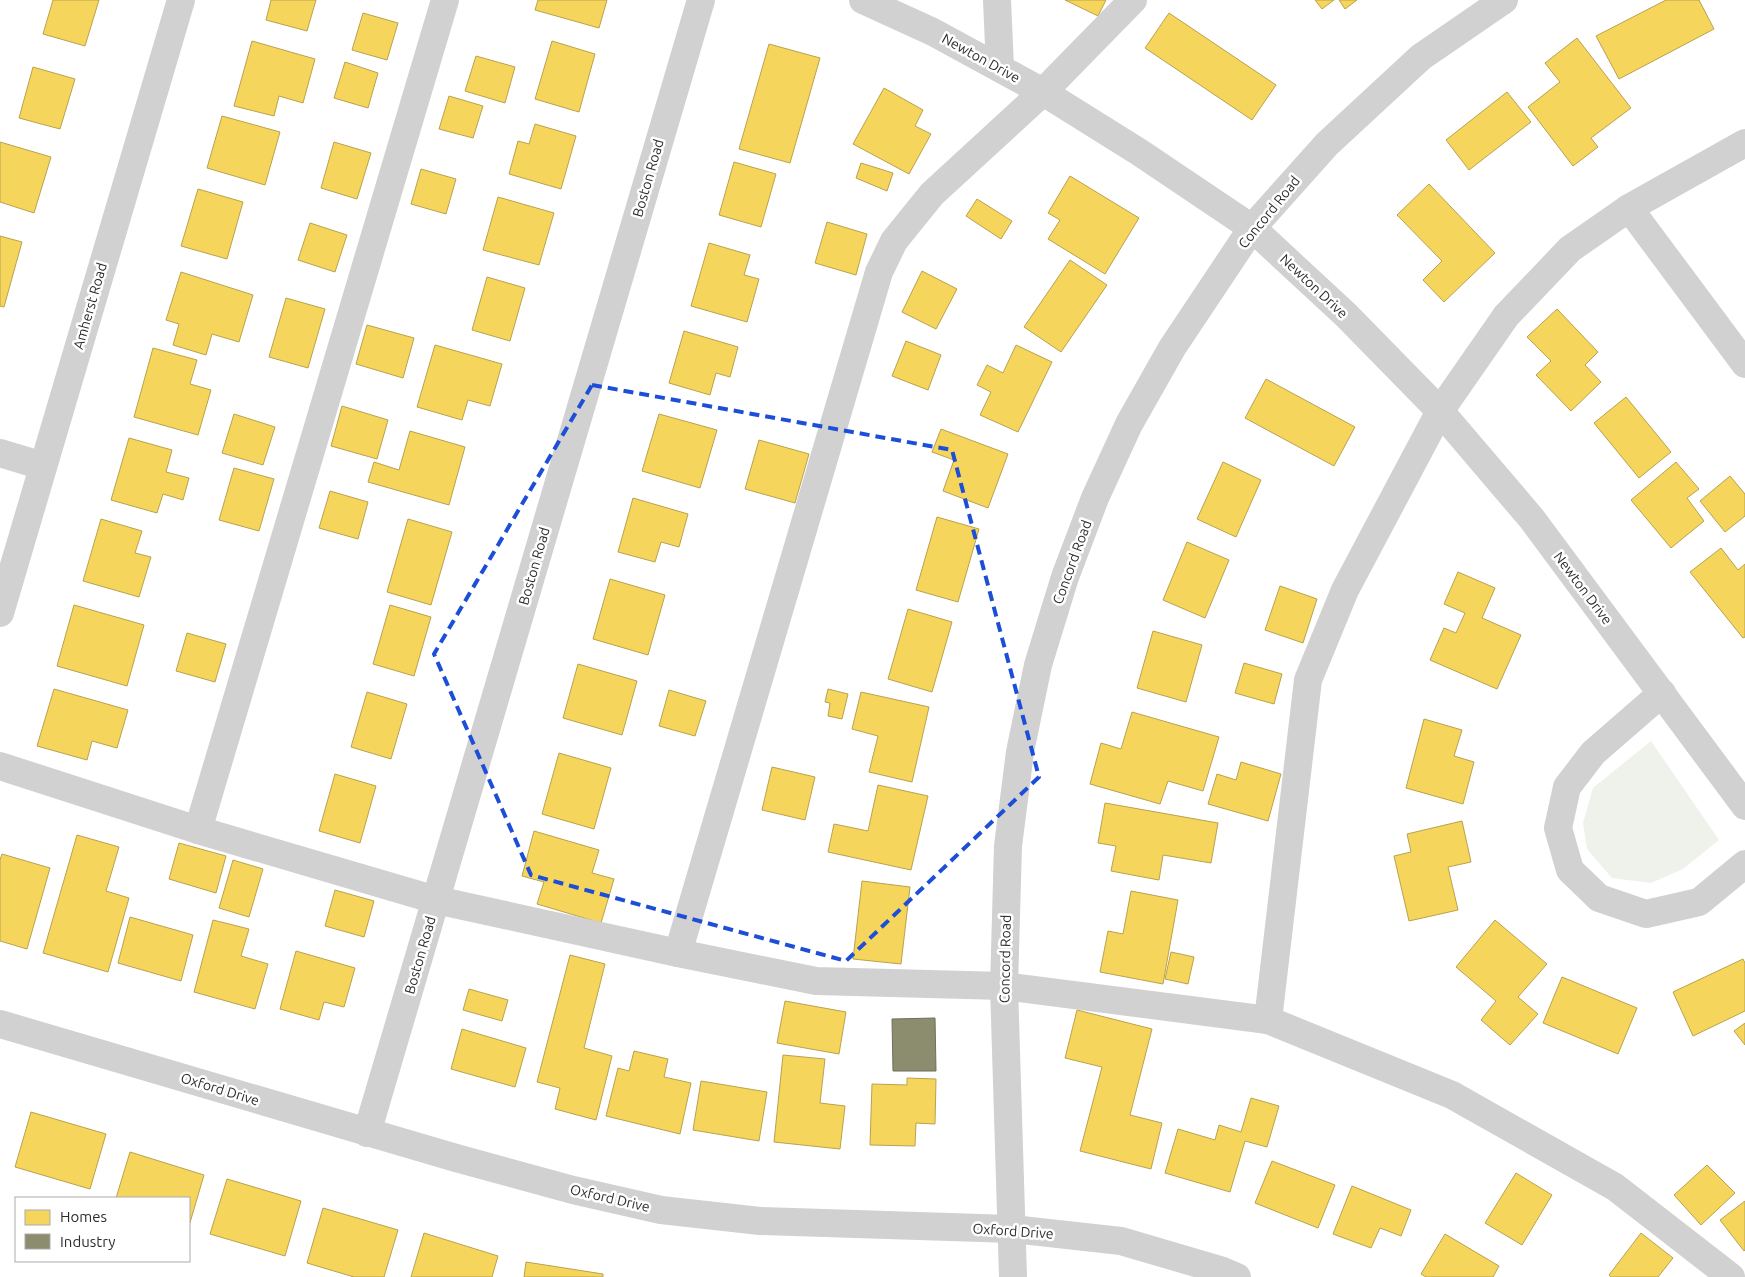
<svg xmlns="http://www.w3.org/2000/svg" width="1745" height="1277" font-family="Ubuntu,sans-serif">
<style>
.green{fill:#eef2eb}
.homes{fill:#f6d55c;stroke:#b9a24e}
.industry{fill:#8c8c6e;stroke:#6f6f5a}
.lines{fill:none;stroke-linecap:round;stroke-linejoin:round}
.minor{stroke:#d1d1d1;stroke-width:28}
.marked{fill:none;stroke:#1d4ed8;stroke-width:4;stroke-dasharray:10 6;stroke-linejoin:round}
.labels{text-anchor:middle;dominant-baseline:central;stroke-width:5;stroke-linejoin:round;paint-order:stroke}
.street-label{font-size:14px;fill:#2c2c2c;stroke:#fff}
</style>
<rect width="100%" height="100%" fill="#fff"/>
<polygon class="green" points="1651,741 1719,840 1683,869 1651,883 1612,878 1587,849 1583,823 1593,788"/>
<g class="homes">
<polygon points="53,0 99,0 85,46 43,34"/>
<polygon points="271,0 316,0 307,31 266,20"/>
<polygon points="538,0 607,0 599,28 535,10"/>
<polygon points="1065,0 1106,0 1098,16"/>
<polygon points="1315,0 1334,0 1322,9"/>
<polygon points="1339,0 1357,0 1345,9"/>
<polygon points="1666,0 1699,0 1714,29 1619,79 1596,36"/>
<polygon points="363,13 398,23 387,60 352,50"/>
<polygon points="1169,13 1276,85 1252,120 1145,48"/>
<polygon points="1577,38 1631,108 1591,138 1598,147 1573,166 1528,107 1560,82 1545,63"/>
<polygon points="252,41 315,59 303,103 279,96 274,116 234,106"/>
<polygon points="552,41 595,54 579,112 535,99"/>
<polygon points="769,44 820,58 790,163 739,149"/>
<polygon points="476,56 515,67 505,103 465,91"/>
<polygon points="345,62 378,73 368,108 334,98"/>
<polygon points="33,67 75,79 60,129 19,118"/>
<polygon points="884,88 923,110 915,126 931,134 909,174 853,144"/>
<polygon points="1507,92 1531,122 1469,170 1446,140"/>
<polygon points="449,96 483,106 473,138 439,129"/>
<polygon points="222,116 280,132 265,185 207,168"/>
<polygon points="535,124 576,136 561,189 509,174 518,141 529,144"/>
<polygon points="0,142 51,157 34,213 0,202"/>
<polygon points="334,142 371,153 357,199 321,188"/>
<polygon points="734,162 776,174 761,227 719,215"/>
<polygon points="861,163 893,173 887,191 856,178"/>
<polygon points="421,169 456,179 446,214 411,204"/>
<polygon points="1070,176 1139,218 1105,274 1048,239 1060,220 1048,213"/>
<polygon points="1429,184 1495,253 1444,302 1423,280 1442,261 1397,215"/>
<polygon points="198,189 243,202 227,259 181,246"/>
<polygon points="498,197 554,213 539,265 483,250"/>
<polygon points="977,199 1012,221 1001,239 966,216"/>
<polygon points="827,222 867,234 856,275 815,263"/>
<polygon points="310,223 347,235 335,272 298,260"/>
<polygon points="0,236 22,242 4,307 0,306"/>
<polygon points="709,243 750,255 744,275 759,279 747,322 691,306"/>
<polygon points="1070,260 1107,285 1061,352 1024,327"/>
<polygon points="922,271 957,289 936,329 902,312"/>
<polygon points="181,272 253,295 239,342 212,334 206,355 173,345 179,324 166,320"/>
<polygon points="487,277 525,288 510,341 472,330"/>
<polygon points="286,298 325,309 308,368 269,357"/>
<polygon points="1557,309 1598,352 1585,365 1601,382 1571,411 1536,375 1551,361 1527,337"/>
<polygon points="367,325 414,338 403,378 356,364"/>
<polygon points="684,331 738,347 730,377 716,373 710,395 669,383"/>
<polygon points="906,341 941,355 928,390 892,376"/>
<polygon points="435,345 502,364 490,406 468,400 462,420 417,407"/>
<polygon points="1016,345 1052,362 1018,432 980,415 991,392 977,385 987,365 1003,373"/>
<polygon points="153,348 197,360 190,384 211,390 198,435 134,417"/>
<polygon points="1266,379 1355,427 1334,466 1245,418"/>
<polygon points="1626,397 1671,452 1639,478 1594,423"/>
<polygon points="342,406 388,420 377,459 331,446"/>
<polygon points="234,414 275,427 263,465 222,453"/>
<polygon points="659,414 717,430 700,488 642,471"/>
<polygon points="941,429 1008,454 988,508 943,491 954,460 932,452"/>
<polygon points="410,431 465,447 449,505 368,482 374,462 399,470"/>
<polygon points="129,438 172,450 166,472 189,478 183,500 163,494 157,513 111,500"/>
<polygon points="759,440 809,454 795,503 745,489"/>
<polygon points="1223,462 1261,480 1236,537 1197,519"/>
<polygon points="1676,462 1699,489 1687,498 1704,521 1671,548 1631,500"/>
<polygon points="234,468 274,479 259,531 219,520"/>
<polygon points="1730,476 1745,494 1745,516 1725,532 1700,501"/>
<polygon points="330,491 368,502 358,539 319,528"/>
<polygon points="633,498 688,514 679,547 661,542 655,562 618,552"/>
<polygon points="937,517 979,529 958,602 916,590"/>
<polygon points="101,519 142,531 135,553 151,557 139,597 83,581"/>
<polygon points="408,519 452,532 431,605 387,592"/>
<polygon points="1187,542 1229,560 1205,618 1163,600"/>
<polygon points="1721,548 1738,570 1745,564 1745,637 1743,638 1690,572"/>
<polygon points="1458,572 1495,588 1482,618 1521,635 1497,689 1430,660 1444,628 1456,633 1465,613 1444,604"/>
<polygon points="610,579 665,595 648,655 593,639"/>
<polygon points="1280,586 1317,599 1303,643 1265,630"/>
<polygon points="74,605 144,625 127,686 57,666"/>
<polygon points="390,605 431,617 414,676 373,664"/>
<polygon points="908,609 952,622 932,692 888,679"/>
<polygon points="1153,631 1202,645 1186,702 1137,688"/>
<polygon points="187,633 226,644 215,682 176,671"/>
<polygon points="1244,663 1282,674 1274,704 1235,693"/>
<polygon points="578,664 637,681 622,735 563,718"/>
<polygon points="54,689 128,710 117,748 92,741 87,760 37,746"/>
<polygon points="828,689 848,694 842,719 828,716 830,703 825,702"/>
<polygon points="669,690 706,701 695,736 659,726"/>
<polygon points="367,692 407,704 391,759 351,747"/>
<polygon points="861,692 929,707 912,782 869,772 878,736 852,729"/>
<polygon points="1132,712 1219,737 1203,791 1168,781 1160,804 1090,784 1101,743 1121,749"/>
<polygon points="1424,719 1462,730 1454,756 1474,762 1463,804 1406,788"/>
<polygon points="559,753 611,768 594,829 542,814"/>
<polygon points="1241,762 1281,774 1268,821 1208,804 1217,774 1236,780"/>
<polygon points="772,767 815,777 805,820 762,810"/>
<polygon points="335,774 376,786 360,843 319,831"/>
<polygon points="878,785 928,796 911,870 828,852 834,824 868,831"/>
<polygon points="1105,803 1218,823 1211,863 1163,855 1159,880 1111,871 1116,846 1098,843"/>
<polygon points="1462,821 1471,862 1448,867 1458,910 1409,921 1394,856 1411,852 1407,834"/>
<polygon points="534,831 599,850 592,873 614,879 601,923 537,904 544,882 522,876"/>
<polygon points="77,835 119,847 106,891 129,898 108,972 43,953"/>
<polygon points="179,843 226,856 216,893 169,879"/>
<polygon points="2,854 50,868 27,949 0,941 0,860"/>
<polygon points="233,860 263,869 249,917 219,908"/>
<polygon points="862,881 910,887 901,964 853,959"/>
<polygon points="335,890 374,901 364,937 325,926"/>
<polygon points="1131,891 1178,900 1163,984 1100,972 1108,931 1123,934"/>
<polygon points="130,917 193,935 181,981 118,963"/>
<polygon points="213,920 249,929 241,956 268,964 255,1009 194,992"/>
<polygon points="1495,920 1547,964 1518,997 1538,1014 1510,1045 1481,1020 1496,1001 1456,967"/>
<polygon points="296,951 355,968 344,1007 324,1002 319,1020 280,1009"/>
<polygon points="1171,952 1194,957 1188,984 1165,979"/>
<polygon points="570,955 605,964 584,1048 612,1056 596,1120 555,1109 560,1088 537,1082"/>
<polygon points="1743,959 1745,963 1745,1011 1693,1036 1673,992"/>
<polygon points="1562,977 1637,1008 1618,1054 1543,1023"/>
<polygon points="469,989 508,1000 502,1021 463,1010"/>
<polygon points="785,1001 846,1012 839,1054 777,1043"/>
<polygon points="1077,1010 1152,1029 1130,1115 1162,1123 1151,1169 1080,1151 1102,1067 1065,1058"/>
<polygon points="1745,1023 1745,1045 1734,1031"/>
<polygon points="462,1029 526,1048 515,1087 451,1069"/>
<polygon points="634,1051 668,1059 664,1077 691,1083 680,1134 606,1116 618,1068 629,1071"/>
<polygon points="783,1055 825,1059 820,1103 845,1106 840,1149 774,1142"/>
<polygon points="907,1078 936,1079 935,1124 916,1123 915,1146 870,1145 872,1084 907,1085"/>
<polygon points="701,1081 767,1092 759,1141 693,1130"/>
<polygon points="1251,1098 1279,1106 1267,1147 1245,1141 1230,1192 1165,1173 1178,1129 1215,1140 1219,1125 1241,1132"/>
<polygon points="31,1112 106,1134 90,1189 15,1167"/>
<polygon points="130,1152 204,1175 189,1226 189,1198 116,1198"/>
<polygon points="1272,1161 1335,1185 1318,1228 1255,1203"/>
<polygon points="1707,1165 1735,1193 1701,1225 1674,1195"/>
<polygon points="1516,1173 1552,1195 1522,1245 1485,1223"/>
<polygon points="227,1179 301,1201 285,1256 210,1234"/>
<polygon points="1352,1186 1411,1210 1401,1236 1380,1228 1371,1248 1333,1234"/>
<polygon points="1745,1201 1745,1250 1744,1251 1720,1220"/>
<polygon points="323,1208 398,1230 384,1277 354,1277 307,1263"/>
<polygon points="424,1233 498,1256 492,1277 411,1277"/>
<polygon points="1641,1233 1673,1258 1658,1277 1611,1277 1609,1275"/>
<polygon points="1445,1234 1499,1266 1493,1277 1426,1277 1421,1274"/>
<polygon points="526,1262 603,1274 603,1277 524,1277"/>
</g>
<polygon class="industry" points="935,1018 936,1071 893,1071 892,1019"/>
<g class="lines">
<g class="minor">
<polyline points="863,0 933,32 1043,92 1139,152 1252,228 1346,315 1440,411 1532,519 1745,806"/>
<polyline points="997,0 1000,68"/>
<polyline points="1629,208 1745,364"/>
<polyline points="0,453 43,466"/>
<polyline points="0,613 181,0"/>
<polyline points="1662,693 1593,753 1567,787 1558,828 1570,870 1599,898 1646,914 1699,902 1745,864"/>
<polyline points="0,766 198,830 436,900 678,953 816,981 1004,986 1268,1020 1452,1095 1615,1187 1731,1277"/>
<polyline points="198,830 445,0"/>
<polyline points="678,953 879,272 894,241 932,194 1043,92 1133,0"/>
<polyline points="1268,1020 1308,680 1345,590 1440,411 1506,316 1570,249 1629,208 1745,143"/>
<polyline points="0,1024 456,1158 573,1190 661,1210 760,1221 1012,1229 1121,1241 1223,1271 1237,1277"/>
<polyline points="367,1133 701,0"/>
<polyline points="1013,1277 1004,986 1008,846 1020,752 1038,665 1065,577 1095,498 1129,424 1172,348 1252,228 1327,144 1421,57 1504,0"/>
</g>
</g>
<path class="marked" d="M592,385L952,450L1039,777L846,961L531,875L434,654Z"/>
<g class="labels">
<g class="street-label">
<text transform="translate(981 58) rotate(29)">Newton Drive</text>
<text transform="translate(648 178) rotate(-74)">Boston Road</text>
<text transform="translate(1269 212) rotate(-51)">Concord Road</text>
<text transform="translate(1314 286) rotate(43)">Newton Drive</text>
<text transform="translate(90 306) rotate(-74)">Amherst Road</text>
<text transform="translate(1072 562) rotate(-70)">Concord Road</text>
<text transform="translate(534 566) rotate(-74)">Boston Road</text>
<text transform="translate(1583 588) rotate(53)">Newton Drive</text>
<text transform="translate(420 955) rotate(-74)">Boston Road</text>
<text transform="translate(1005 959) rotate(-89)">Concord Road</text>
<text transform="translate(220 1089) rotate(17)">Oxford Drive</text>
<text transform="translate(610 1198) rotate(13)">Oxford Drive</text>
<text transform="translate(1013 1231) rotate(4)">Oxford Drive</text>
</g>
</g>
<rect x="15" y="1197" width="175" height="65" fill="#ffffff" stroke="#ababab"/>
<rect x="25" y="1210" width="25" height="15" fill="#f6d55c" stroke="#ababab"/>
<text x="60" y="1222" font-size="15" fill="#2c2c2c">Homes</text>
<rect x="25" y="1234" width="25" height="15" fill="#8c8c6e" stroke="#ababab"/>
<text x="60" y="1247" font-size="15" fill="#2c2c2c">Industry</text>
</svg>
